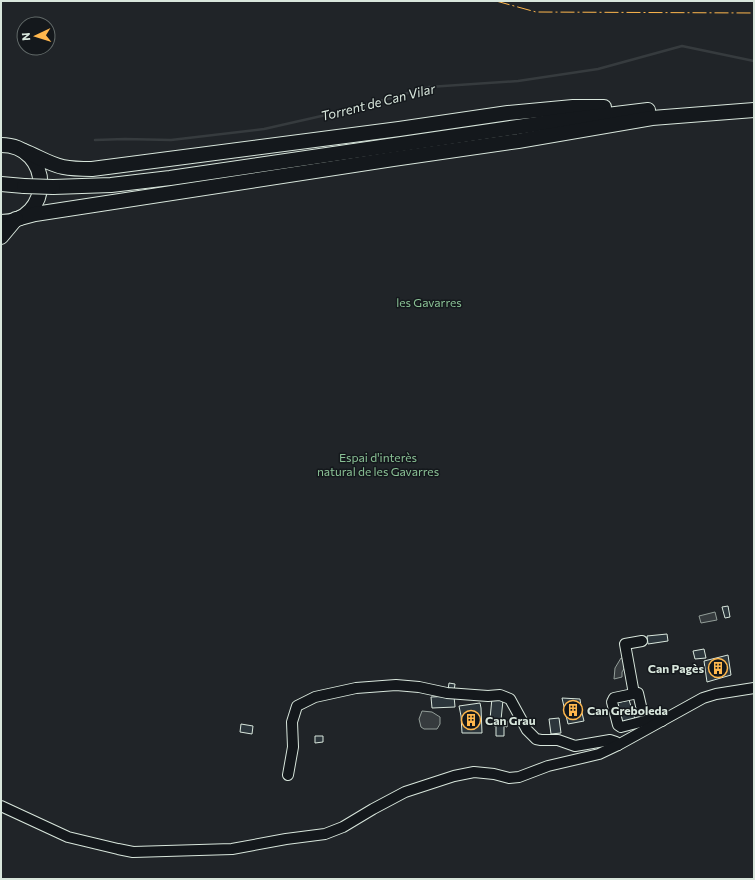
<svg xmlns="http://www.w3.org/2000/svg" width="755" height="880" font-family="Commissioner,sans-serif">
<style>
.green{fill:#202428;stroke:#939e99;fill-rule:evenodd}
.water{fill:#363b3e;stroke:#939e99}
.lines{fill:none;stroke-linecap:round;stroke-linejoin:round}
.stream{stroke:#363b3e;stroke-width:2.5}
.building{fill:#2c363c;stroke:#d8e6dc}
.minor-casing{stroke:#d8e6dc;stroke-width:12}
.highway-casing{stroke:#d8e6dc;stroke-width:16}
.minor{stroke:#14181c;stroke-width:10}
.highway{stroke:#14181c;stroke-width:14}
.highway-bridge-casing{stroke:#d8e6dc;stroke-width:16;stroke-linecap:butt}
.highway-bridge{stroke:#14181c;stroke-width:14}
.power{stroke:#ffb74d;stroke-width:1;stroke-dasharray:14 3 2 3;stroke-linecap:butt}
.labels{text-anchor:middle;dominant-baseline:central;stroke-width:3;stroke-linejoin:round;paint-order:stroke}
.park-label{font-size:12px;fill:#8ac095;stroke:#14181c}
.poi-label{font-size:12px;font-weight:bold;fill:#d8e6dc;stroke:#14181c;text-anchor:start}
.water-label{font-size:13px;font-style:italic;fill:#d8e6dc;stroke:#14181c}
</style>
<rect width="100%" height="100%" fill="#14181c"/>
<path class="green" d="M1,1H754V879H1ZM24,24H48V48H24Z"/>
<g class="water">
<polygon points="715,612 717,620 701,623 699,616"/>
<polygon points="621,658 624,659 625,667 622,672 622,677 614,679 615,668"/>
<polygon points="422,711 432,712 440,717 440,724 437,729 424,729 421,727 419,719"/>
</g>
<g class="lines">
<polyline class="stream" points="95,140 125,139 171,140 264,129 348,110 429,87 518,81 598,69 682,46 754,61"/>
</g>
<g class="building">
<polygon points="728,606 730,617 725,618 722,607"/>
<polygon points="667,634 668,641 648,644 647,636"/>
<polygon points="704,649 706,658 695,659 693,651"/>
<polygon points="728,655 731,675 707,682 704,661"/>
<polygon points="449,683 455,684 454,691 448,690"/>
<polygon points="454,696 455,707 432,708 431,697"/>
<polygon points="492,698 503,700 501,720 507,721 507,727 504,726 504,736 496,736 496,726 494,726 494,719 490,719"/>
<polygon points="562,698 580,699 582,713 584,721 568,724"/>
<polygon points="629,700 635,719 622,723 616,703"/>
<polygon points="480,703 481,708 482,733 462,733 461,716 459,706"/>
<polygon points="559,718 561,733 551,734 549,719"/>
<polygon points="241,724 253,726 252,734 240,732"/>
<polygon points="315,736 323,736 323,742 315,743"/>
</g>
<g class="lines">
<defs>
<g id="minor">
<polyline points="634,694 625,644 642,641"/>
<polyline points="641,706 638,693 614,698 612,702 618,725 621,727 656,718 662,721"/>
<polyline points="288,775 293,747 292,722 297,706 315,697 356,688 396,685 419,687 447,693 488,696 500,695 510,699 527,730 536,739 541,740 558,740 575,746 610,740 616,742 618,745"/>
<polyline points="1,806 68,837 118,849 133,852 232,849 286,839 325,834 343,827 373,809 405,792 454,776 474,772 494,774 509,778 519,777 548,766 599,754 618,745 703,698 716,694 754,688"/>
</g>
<g id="highway">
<path d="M1,145C53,145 54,222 1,222"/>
<path d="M24,151C37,156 49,164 63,167C73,169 83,169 92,169L399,129L508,113L573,107H604"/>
<polyline points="1,184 24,186"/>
<polyline points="53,187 111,185 170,178 558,121 648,110"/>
<polyline points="20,218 35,214 393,159 518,141 652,118 754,110"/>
<polyline points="1,237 16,219"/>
</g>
</defs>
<use href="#minor" class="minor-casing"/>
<use href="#highway" class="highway-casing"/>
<use href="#minor" class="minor"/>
<use href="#highway" class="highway"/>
<defs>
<polyline id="highway-bridge" points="24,186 53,187"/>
</defs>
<use href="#highway-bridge" class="highway-bridge-casing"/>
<use href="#highway-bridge" class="highway-bridge"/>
<polyline class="power" points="496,1 536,12 754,13"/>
</g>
<defs>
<symbol id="building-ring" viewBox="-11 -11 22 22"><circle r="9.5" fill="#14181c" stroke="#ffb74d" stroke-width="1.5"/><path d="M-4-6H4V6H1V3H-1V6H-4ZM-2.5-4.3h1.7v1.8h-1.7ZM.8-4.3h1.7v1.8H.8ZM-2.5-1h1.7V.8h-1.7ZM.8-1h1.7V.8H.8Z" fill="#ffb74d"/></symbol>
</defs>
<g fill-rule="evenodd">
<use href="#building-ring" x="707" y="657" width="22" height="22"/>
<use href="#building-ring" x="562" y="699" width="22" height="22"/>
<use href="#building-ring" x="460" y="709" width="22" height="22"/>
</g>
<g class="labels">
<g class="park-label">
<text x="429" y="302">les Gavarres</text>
<text x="378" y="457">Espai d'interès<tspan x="378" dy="14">natural de les Gavarres</tspan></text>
</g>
<g class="poi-label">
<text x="704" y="668" text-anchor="end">Can Pagès</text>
<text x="587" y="710">Can Greboleda</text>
<text x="485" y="720">Can Grau</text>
</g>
<g class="water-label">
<text transform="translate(378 102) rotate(-14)">Torrent de Can Vilar</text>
</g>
</g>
<rect width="755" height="880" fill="none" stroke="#d8e6dc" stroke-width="4"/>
<g transform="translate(36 36) rotate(266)"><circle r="19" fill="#14181c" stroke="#626a69"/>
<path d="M0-3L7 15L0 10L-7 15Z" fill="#ffb74d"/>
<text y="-6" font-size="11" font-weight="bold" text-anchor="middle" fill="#d8e6dc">N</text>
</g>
</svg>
